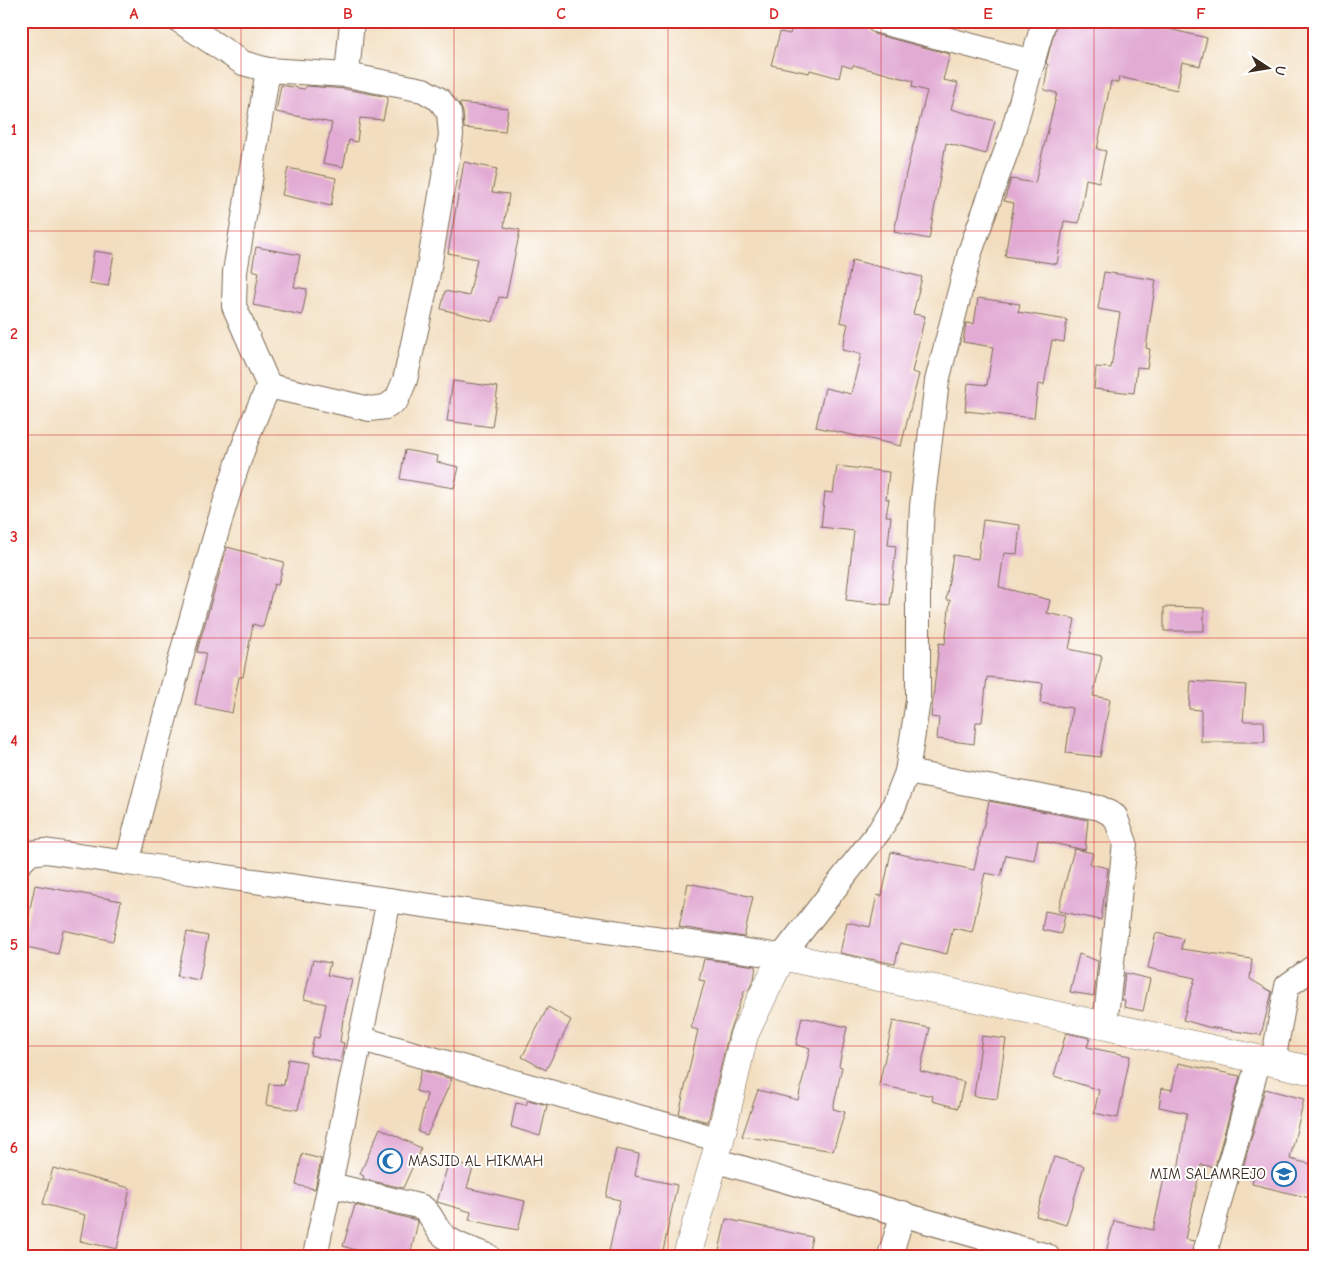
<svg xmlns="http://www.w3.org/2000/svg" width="1335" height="1277" font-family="'Comic Neue',sans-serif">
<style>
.building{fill:#e2abd4}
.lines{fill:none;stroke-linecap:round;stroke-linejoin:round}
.minor-casing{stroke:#7b6956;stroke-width:26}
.tertiary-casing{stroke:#7b6956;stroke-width:29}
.minor{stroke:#fff;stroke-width:24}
.tertiary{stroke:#fff;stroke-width:28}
.grid{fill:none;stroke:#d62828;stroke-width:1;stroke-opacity:0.55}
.labels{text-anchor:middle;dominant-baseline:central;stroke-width:4;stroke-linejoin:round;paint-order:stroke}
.poi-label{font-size:15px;fill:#3b2a1e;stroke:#fff;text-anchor:start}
.neatline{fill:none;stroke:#d62828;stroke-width:2}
.grid-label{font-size:16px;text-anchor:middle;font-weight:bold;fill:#d62828}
</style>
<rect width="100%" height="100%" fill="#fff"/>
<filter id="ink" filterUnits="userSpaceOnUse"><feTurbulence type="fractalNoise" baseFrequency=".02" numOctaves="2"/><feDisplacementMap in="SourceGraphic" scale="10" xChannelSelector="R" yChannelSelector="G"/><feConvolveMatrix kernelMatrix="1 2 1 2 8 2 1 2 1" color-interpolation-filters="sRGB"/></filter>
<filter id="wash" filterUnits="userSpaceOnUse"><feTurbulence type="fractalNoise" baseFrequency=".0096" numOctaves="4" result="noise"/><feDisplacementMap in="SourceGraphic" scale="20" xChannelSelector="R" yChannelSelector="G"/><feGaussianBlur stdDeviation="1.12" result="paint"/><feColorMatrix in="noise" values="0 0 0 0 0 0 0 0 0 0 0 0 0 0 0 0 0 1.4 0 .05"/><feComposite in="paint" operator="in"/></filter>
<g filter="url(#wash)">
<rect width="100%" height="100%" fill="#f2debf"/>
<g id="blocks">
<g class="building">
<polygon points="794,21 848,21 866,26 874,34 950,54 943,80 958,83 951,109 995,121 986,154 946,143 929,239 894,232 906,173 927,91 912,87 913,81 853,65 852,68 842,65 839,78 810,70 809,73 771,65 780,32 790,34"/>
<polygon points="1057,21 1135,21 1207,38 1200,66 1182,62 1177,90 1119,77 1118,83 1111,81 1097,149 1106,151 1099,182 1086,179 1079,223 1064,221 1057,264 1005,256 1014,203 1004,201 1011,179 1035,183 1057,93 1044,90 1048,65 1046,63"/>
<polygon points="281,85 304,89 307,86 345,89 388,97 383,120 360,118 357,142 349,140 343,167 323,163 332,123 276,112"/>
<polygon points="459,103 508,108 505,132 464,128 463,112"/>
<polygon points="464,162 497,169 492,192 509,194 504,227 520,230 506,298 499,297 493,322 441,309 445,291 469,296 477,259 448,253"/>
<polygon points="288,168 336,178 331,206 282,195"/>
<polygon points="256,247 300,255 294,287 307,289 302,315 253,305 259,272 252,270"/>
<polygon points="94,251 114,254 108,286 89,283"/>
<polygon points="852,260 922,277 913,314 925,316 912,372 919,374 901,446 816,427 825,388 851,394 861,354 842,350 848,324 840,322"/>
<polygon points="1104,272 1156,280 1146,348 1150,349 1147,368 1137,367 1134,393 1094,389 1096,367 1111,368 1120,313 1098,309"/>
<polygon points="978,298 1020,304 1018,312 1067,320 1064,342 1052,340 1044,385 1038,384 1034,418 965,411 968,383 987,385 993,347 963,342 966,323 974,324"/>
<polygon points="453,381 498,387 492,427 447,421"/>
<polygon points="405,450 438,456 437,462 459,467 454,488 400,479"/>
<polygon points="837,466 889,472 886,499 889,499 886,516 891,516 888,545 896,546 890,605 846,600 854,531 821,527 825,492 833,493"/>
<polygon points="983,520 1020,525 1017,554 1004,553 999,587 1050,600 1047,613 1075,619 1069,649 1102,656 1093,696 1110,699 1100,757 1066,753 1072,708 1040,703 1043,683 987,677 982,722 976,722 974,744 937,739 939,718 931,717 939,643 945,644 950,600 946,600 953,555 978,559"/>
<polygon points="227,547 284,562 278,585 274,584 263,627 253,624 243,677 239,677 232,713 195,705 206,653 197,652 199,644"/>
<polygon points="1164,607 1204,608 1204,631 1164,631"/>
<polygon points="1191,681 1246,685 1243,721 1264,721 1265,742 1201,742 1201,710 1189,709"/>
<polygon points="989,801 1088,820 1085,850 1038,840 1034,860 1006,855 1001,876 985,873 972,932 953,928 947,954 900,943 895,964 840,953 847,922 870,927 877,895 882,896 891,852 974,870"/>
<polygon points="1074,849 1093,853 1090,864 1108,868 1101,920 1058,911"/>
<polygon points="688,883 753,897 744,937 679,927"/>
<polygon points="35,885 121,901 113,941 63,930 58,954 22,946"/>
<polygon points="1045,911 1065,915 1061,934 1042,930"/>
<polygon points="187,932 208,936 199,980 177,976"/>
<polygon points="1156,933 1183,939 1181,949 1252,959 1250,979 1272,992 1261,1035 1208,1027 1183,1020 1195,978 1148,968"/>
<polygon points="1079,954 1098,961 1094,996 1070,992"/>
<polygon points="704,959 756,966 754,979 748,991 745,990 729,1032 708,1122 679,1114 698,1030 691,1028 705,981 699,980"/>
<polygon points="313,960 330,963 327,975 352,980 343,1019 340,1042 344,1043 340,1062 310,1055 314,1037 319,1038 326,1004 304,999"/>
<polygon points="1125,973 1150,979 1143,1011 1124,1007 1125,1000 1122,1000"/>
<polygon points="548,1007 571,1020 546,1070 522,1057"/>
<polygon points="802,1017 847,1027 839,1066 842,1067 833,1109 845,1112 833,1151 742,1136 758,1090 798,1100 810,1048 796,1045"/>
<polygon points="893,1021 930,1028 920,1071 964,1082 958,1108 932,1101 933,1096 879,1085"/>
<polygon points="1066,1033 1090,1038 1087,1047 1130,1056 1118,1118 1094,1113 1099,1090 1054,1076"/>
<polygon points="982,1036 1006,1039 997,1099 974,1096"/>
<polygon points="288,1059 306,1062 298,1110 266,1105 269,1084 284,1085"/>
<polygon points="1178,1063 1240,1076 1215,1167 1201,1165 1185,1239 1194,1241 1191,1256 1105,1256 1114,1221 1153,1230 1165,1174 1177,1177 1187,1113 1159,1107 1162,1088 1172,1090"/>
<polygon points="421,1070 452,1079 427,1135 418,1132 427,1094 416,1091"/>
<polygon points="1265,1089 1304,1099 1290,1159 1314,1165 1314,1199 1252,1184 1255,1172 1242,1171"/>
<polygon points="528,1100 547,1105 540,1136 511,1127 516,1103 526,1105"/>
<polygon points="380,1128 421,1148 403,1188 363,1179 364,1176 360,1174"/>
<polygon points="616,1149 639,1154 635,1176 677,1185 662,1256 608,1256 620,1200 606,1197"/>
<polygon points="302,1154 321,1159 315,1189 296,1185"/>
<polygon points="1054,1157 1084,1166 1066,1225 1036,1216"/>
<polygon points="449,1161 473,1168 467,1188 525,1201 518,1230 469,1220 471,1212 437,1202"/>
<polygon points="53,1168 130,1188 117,1249 80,1241 85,1215 43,1204"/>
<polygon points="355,1205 416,1220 418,1222 410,1256 374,1256 343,1246"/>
<polygon points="726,1219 812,1237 808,1256 718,1256"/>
</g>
</g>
</g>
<g filter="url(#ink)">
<use href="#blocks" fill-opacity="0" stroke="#7b6956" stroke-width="1"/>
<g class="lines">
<defs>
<g id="minor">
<polyline points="180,21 243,63 268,70 347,75"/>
<path d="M352,21L347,75L423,90L440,100L449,113L451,135L426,285L405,380L397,399L386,407L370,409L269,386C242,442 225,502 208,562C178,662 153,763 127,863L782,956L880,830L893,808L907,772L918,701V587L922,506L937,381L970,252L1011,138L1044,21"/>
<polyline points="878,21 1033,62"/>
<polyline points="268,70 235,272 234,306 269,386"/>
<polyline points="907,772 1100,808 1115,816 1125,843 1105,1025"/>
<polyline points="21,862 30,853 45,851 127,863"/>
<polyline points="362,1039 720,1140"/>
<polyline points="1273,1061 1287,986 1314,967"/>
<polyline points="714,1160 1047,1256"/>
<path d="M331,1185L422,1207C432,1214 433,1224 441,1233C453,1245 473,1250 488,1256"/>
<polyline points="315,1256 389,900"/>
<polyline points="890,1256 903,1213"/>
<polyline points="1204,1256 1259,1059"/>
</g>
<polyline id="tertiary" points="687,1256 720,1140 744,1035 782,956 1314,1071"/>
</defs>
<use href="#minor" class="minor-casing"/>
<use href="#tertiary" class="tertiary-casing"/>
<use href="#minor" class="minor"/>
<use href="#tertiary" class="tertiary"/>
</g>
</g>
<path class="grid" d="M241,21V1256M454,21V1256M668,21V1256M881,21V1256M1094,21V1256M21,231H1314M21,435H1314M21,638H1314M21,842H1314M21,1046H1314"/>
<defs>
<symbol id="mosque-ring" viewBox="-11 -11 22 22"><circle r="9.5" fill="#fff" stroke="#1f6fb2" stroke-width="1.5"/><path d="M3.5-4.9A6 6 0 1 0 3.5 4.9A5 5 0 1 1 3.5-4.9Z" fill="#1f6fb2"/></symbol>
<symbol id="school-ring" viewBox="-11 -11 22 22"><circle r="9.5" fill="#fff" stroke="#1f6fb2" stroke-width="1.5"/><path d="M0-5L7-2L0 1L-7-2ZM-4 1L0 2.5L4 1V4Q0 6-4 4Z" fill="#1f6fb2"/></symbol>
</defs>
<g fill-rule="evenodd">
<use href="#mosque-ring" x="376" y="1147" width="28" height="28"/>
<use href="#school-ring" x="1270" y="1160" width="28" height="28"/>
</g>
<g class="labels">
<g class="poi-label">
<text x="408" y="1161">MASJID AL HIKMAH</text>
<text x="1266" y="1174" text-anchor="end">MIM SALAMREJO</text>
</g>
</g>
<rect width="1335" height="1277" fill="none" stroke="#fff" stroke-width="55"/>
<g transform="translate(1268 68) rotate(102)" stroke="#ffffff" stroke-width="4" paint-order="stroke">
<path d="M0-4L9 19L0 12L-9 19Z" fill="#3b2a1e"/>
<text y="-8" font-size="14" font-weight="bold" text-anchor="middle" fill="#3b2a1e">U</text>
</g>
<rect x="28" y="28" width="1280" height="1222" class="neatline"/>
<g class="grid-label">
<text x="134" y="19">A</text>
<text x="348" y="19">B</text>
<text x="561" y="19">C</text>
<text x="774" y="19">D</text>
<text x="988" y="19">E</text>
<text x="1201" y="19">F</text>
<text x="14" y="135">1</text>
<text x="14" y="339">2</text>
<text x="14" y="542">3</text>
<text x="14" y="746">4</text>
<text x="14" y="950">5</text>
<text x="14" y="1153">6</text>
</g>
</svg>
